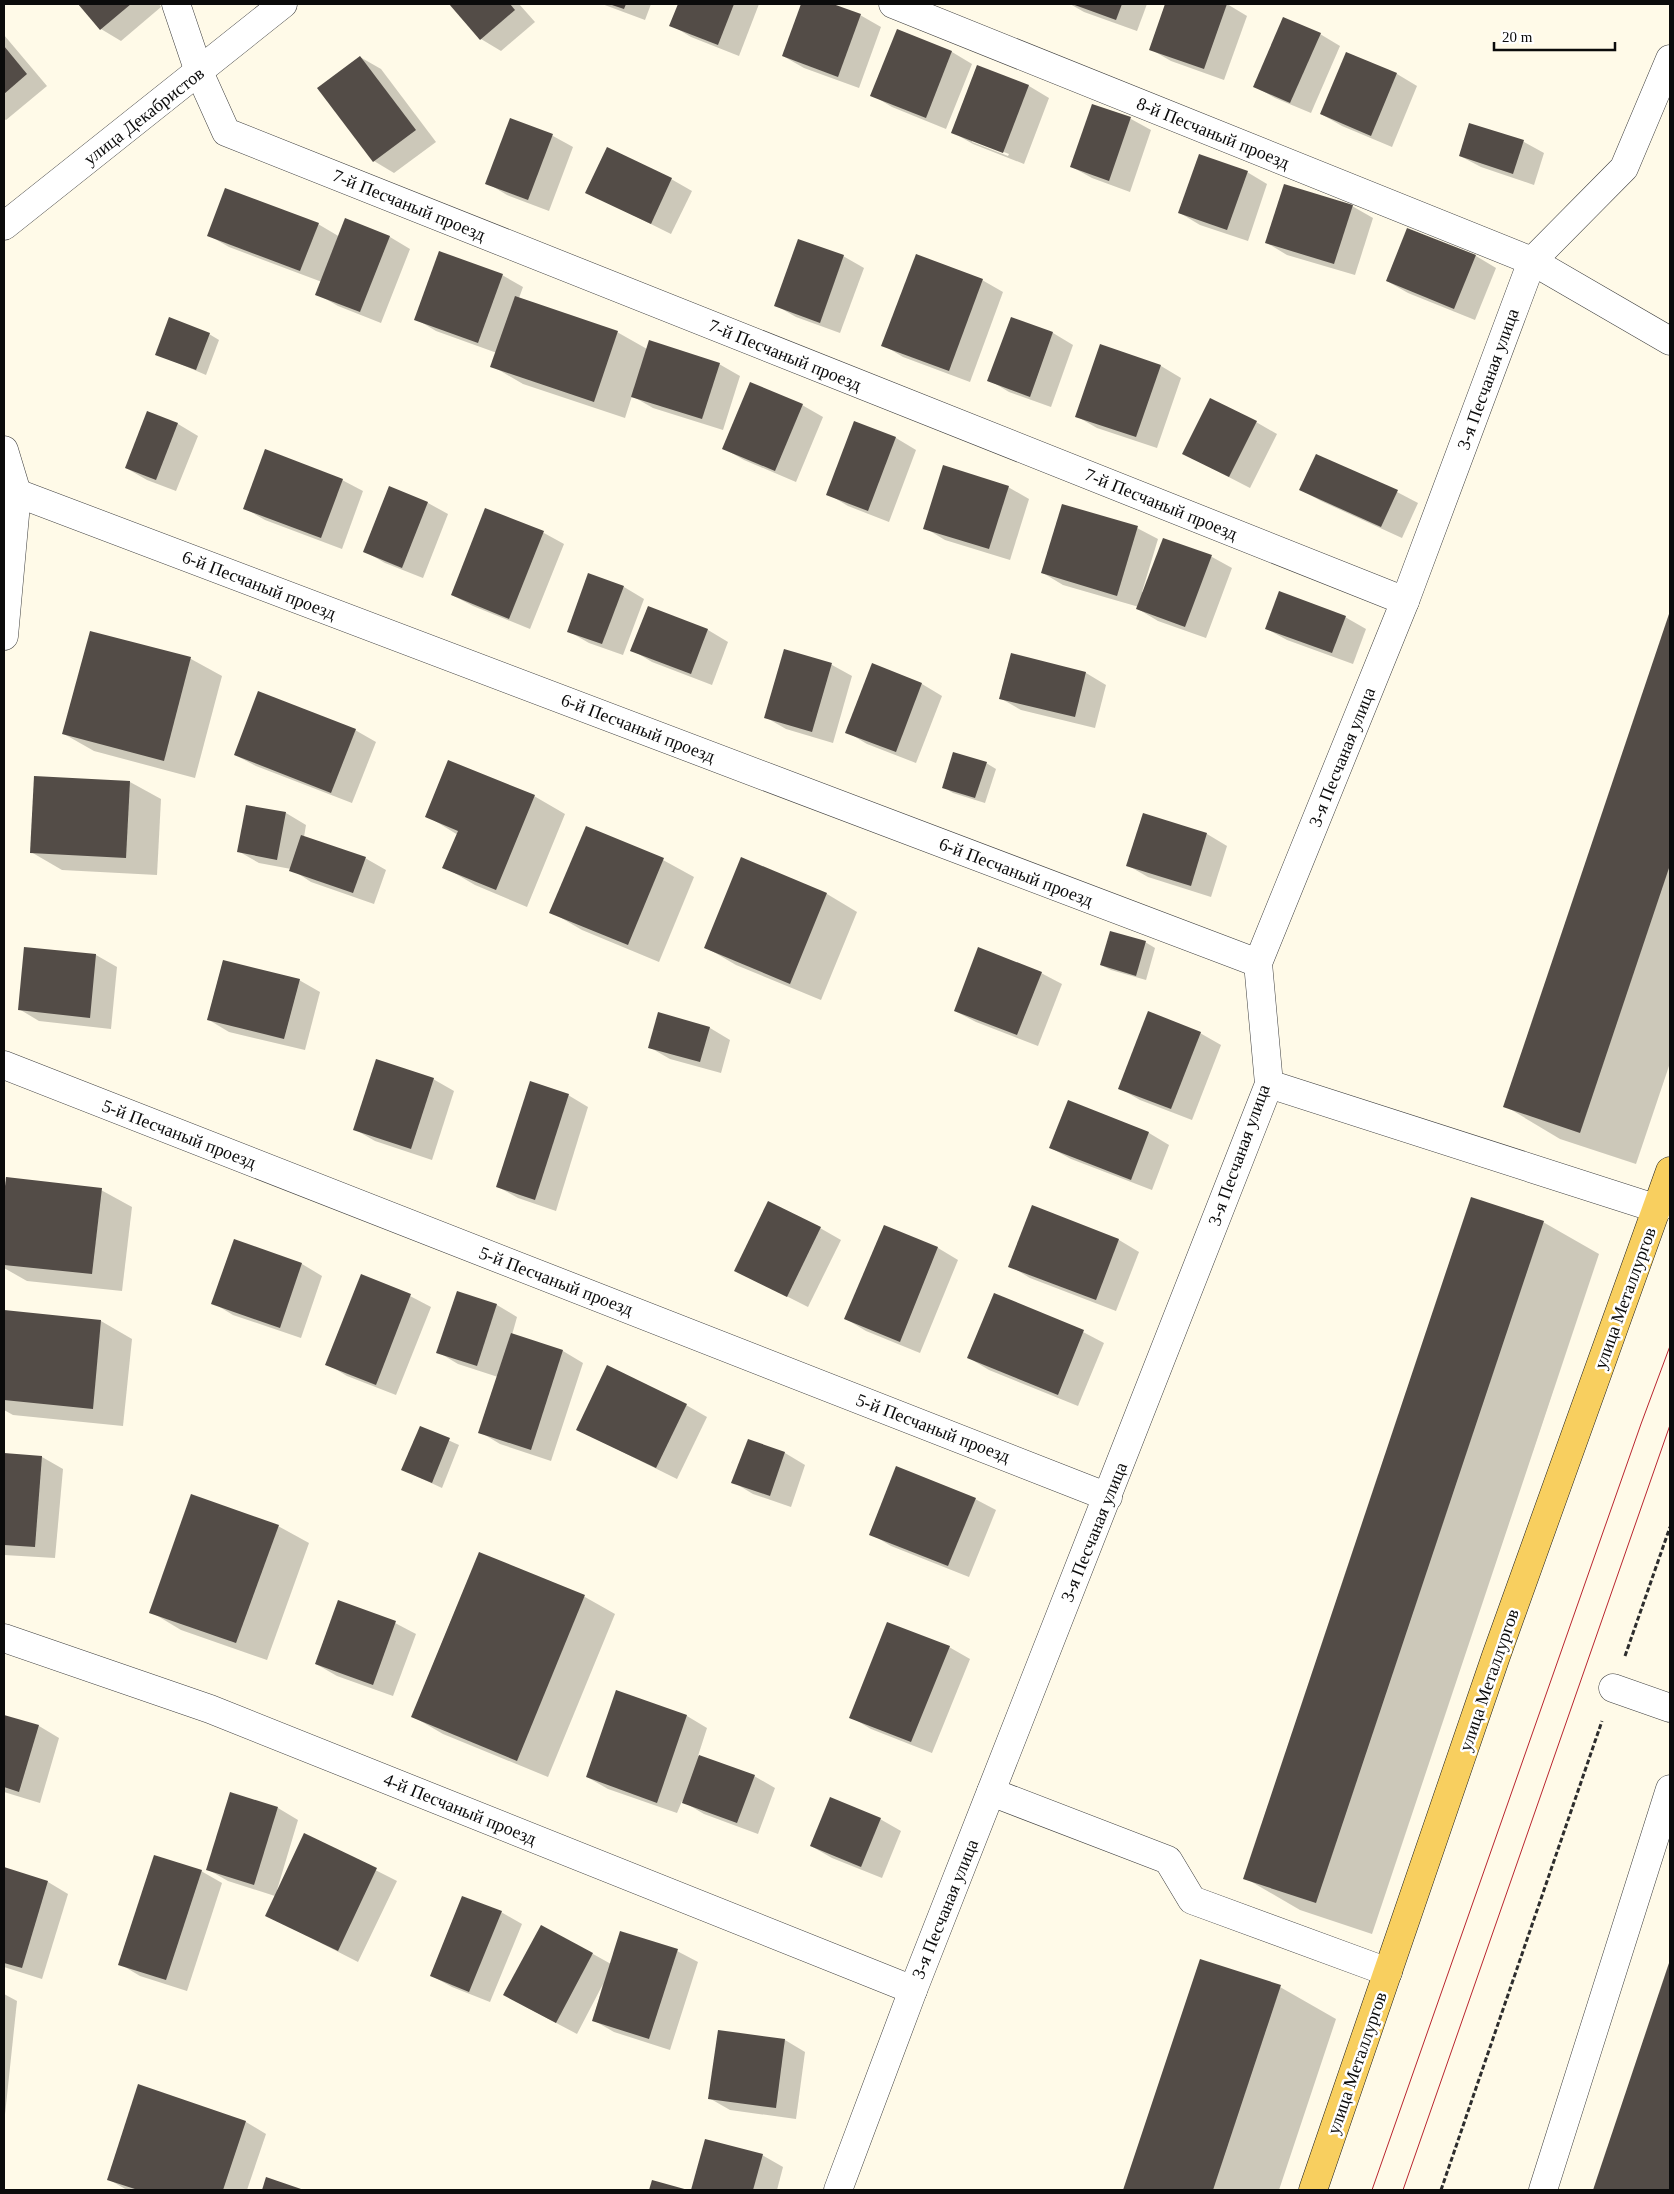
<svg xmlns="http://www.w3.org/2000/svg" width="1674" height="2194" font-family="Georgia,serif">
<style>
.shadow{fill:#0003;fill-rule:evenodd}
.building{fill:#534c47}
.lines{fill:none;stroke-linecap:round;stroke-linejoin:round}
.minor-casing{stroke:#3e3e3e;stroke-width:29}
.major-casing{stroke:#1c1c1c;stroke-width:29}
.path{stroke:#2d2d2d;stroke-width:3;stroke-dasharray:5 2.5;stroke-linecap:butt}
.minor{stroke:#fff;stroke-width:28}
.major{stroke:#f8cf5f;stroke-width:28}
.tram{stroke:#b9242f;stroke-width:1}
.labels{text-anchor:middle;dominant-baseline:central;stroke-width:5;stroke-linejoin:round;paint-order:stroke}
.street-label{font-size:18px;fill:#0b0b0b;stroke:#fff}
</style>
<rect width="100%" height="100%" fill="#fffae8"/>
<g class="shadow">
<polygon points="80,4 159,4 161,7 121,41 101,29"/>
<polygon points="450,4 519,4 535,22 501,51 481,39"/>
<polygon points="602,4 651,4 645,20"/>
<polygon points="679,4 759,4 739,56 691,37 671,25"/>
<polygon points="802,4 829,4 860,15 881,27 859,88 804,68 783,56"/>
<polygon points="1070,4 1147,4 1137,31 1084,12"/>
<polygon points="1166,4 1227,4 1247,16 1224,80 1171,61 1150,49"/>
<polygon points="898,30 952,52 972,64 946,129 892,107 872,95"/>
<polygon points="1320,34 1340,46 1311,113 1275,98 1254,86"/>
<polygon points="4,35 47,86 6,120 4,119"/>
<polygon points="1347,53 1397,74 1417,86 1392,147 1342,126 1321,114"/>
<polygon points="360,57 381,69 436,142 394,173 374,161"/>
<path d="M977,66L1029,86L1049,98L1024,164L973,144L952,132ZM972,140L1009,154L1008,156L972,142Z"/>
<polygon points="1093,105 1131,119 1151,130 1130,192 1092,178 1072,167"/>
<polygon points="511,120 553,136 573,147 549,211 507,195 487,183"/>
<polygon points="1470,124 1524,142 1544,153 1534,185 1481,167 1460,156"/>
<polygon points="1247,172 1267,184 1248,241 1200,225 1180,213"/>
<polygon points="671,179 692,191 671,234 586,192"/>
<polygon points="1352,206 1373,218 1355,275 1287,255 1267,243"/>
<polygon points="346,220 390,237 410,249 381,323 338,306 317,294 322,282 229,247 208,235 318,224 340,237"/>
<polygon points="1408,229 1476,256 1496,268 1475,320 1408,293 1387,281"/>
<polygon points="843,256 864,268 840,333 796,317 775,305"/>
<polygon points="502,275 523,287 519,298 617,332 647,349 719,364 740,376 723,430 653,408 632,396 625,418 523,384 492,366 497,353 436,331 416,319"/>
<polygon points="982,280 1003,292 970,382 903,357 883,345"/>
<polygon points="1011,318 1053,333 1073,345 1051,407 1009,392 989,380"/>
<polygon points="209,334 219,340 206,375 157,354"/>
<polygon points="1100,346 1161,366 1181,378 1157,448 1097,428 1076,416"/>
<polygon points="802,405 823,417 796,482 744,460 723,448"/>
<polygon points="148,413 178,424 198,436 176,491 147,480 126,468"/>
<polygon points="1256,422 1277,434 1250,488 1184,454"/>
<polygon points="855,423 896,438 916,450 889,522 848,506 828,494"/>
<polygon points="342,480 363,491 342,549 265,520 244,508"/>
<polygon points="1008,487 1029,499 1010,560 945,540 925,528"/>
<polygon points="390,488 428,503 448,514 423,578 385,563 364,551"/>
<polygon points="1301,490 1397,492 1418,503 1402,538 1321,501"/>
<polygon points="486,509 544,533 564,544 530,629 473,606 452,595"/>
<polygon points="1137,528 1158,539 1142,592 1144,593 1164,539 1212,557 1232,568 1206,638 1158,621 1138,609 1139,607 1063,585 1043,573"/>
<polygon points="624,587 644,599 623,655 589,643 568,631"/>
<polygon points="648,607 708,630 728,642 712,685 652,662 632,650"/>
<polygon points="1670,614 1670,1063 1636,1164 1560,1139 1505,1106"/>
<polygon points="1345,617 1366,629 1353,664 1287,640 1267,629"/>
<polygon points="91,632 191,659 222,676 195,778 94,751 64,734"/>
<polygon points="785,650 832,665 852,676 833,743 786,729 765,717"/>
<polygon points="1011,655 1086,673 1106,685 1095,728 1021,710 1000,698"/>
<polygon points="873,665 922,684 942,696 916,763 867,744 847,732"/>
<polygon points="355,730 376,742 352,803 256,766 235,755"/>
<polygon points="449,762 534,796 565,814 527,907 475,885 444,867 458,835 427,816"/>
<polygon points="986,763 996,769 985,803 953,793 943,787"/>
<polygon points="35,777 130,782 161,799 157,875 62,870 31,852"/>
<polygon points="286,813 306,825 304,837 365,858 386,870 374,904 311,882 291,869 259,863 238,851"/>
<polygon points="1143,814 1207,834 1227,846 1211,897 1148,877 1127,865"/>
<polygon points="586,828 663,860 694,877 659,962 582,930 551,912"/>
<polygon points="741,859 827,894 857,912 821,1000 736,965 705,947"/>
<polygon points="1145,942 1155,948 1146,980 1111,970 1101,965"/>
<polygon points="25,948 96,955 117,967 111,1029 39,1021 19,1009"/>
<polygon points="1041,973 1062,984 1038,1046 976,1022 955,1011"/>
<polygon points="299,980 320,992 305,1050 229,1032 209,1020"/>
<polygon points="659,1014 710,1028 730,1040 721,1073 670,1059 649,1047"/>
<polygon points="1200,1033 1221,1045 1192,1120 1140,1100 1119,1088"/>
<polygon points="433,1079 454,1091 432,1160 375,1141 354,1129"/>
<polygon points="568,1095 588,1107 556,1211 518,1198 498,1187"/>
<polygon points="1068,1102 1149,1133 1169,1145 1152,1190 1071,1159 1051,1148"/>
<polygon points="7,1178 101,1190 132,1207 122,1291 27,1281 4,1268 4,1206"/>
<polygon points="1543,1222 1599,1254 1372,1934 1300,1910 1245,1878"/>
<polygon points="884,1226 938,1248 958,1260 920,1353 866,1331 846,1319"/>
<polygon points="820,1228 841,1240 808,1307 735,1270"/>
<polygon points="1119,1240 1139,1252 1116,1311 1030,1278 1010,1266"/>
<polygon points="235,1241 302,1264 322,1276 301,1338 233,1315 213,1303"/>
<polygon points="457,1292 497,1305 517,1317 512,1335 563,1351 583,1363 551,1461 500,1444 480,1432 498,1377 458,1364 438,1352"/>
<polygon points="994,1295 1083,1332 1104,1343 1078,1406 989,1370 969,1358"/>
<polygon points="410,1296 431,1307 396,1395 347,1376 327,1364"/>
<polygon points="4,1311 101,1321 132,1339 123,1426 13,1415 4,1410"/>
<polygon points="686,1405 707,1417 677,1479 578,1430"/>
<polygon points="421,1428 459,1445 442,1488 403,1470"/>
<polygon points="748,1441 785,1453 805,1465 791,1507 753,1494 733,1482"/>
<polygon points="4,1454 42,1457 63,1469 55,1558 4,1555"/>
<polygon points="975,1499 996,1510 969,1577 891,1546 871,1534"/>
<polygon points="278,1526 309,1543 267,1660 181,1630 151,1612"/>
<polygon points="479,1553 585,1597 615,1614 548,1777 443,1734 412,1716"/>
<polygon points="395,1623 416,1634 393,1696 337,1676 316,1664"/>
<polygon points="949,1647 970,1659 932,1753 871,1729 851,1717"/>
<polygon points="617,1691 687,1716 707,1728 698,1756 754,1776 775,1788 758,1834 704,1814 682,1801 677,1813 608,1789 587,1777"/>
<polygon points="4,1716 39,1726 59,1738 40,1803 4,1792"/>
<polygon points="278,1808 298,1820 277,1890 278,1890 304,1834 397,1881 358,1962 266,1915 275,1896 228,1881 207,1869"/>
<polygon points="880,1819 901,1831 882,1878 832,1858 811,1846"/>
<polygon points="4,1869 48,1882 68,1894 42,1979 4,1967"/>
<polygon points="201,1871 222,1883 187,1991 140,1976 120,1964"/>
<polygon points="501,1912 522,1924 490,2002 452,1987 432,1976"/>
<polygon points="677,1951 698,1962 670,2050 614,2032 593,2020 603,1984 577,2034 526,2007 593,1954 611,1964"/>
<polygon points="1201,1960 1280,1987 1336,2019 1279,2190 1125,2190"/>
<polygon points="1670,1963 1670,2190 1594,2190"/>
<polygon points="4,1994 17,2001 4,2124"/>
<polygon points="785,2040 805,2052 796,2119 730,2110 709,2098"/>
<polygon points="139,2086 246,2122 266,2134 247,2190 127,2190 108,2179"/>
<polygon points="705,2141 762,2155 783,2167 777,2190 693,2190"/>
</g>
<g class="building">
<polygon points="78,4 131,4 100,30"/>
<polygon points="449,4 510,4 515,10 480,40"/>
<polygon points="609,4 626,4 624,9"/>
<polygon points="678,4 734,4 718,45 669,26"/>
<polygon points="801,4 833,4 861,14 838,77 782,56"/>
<polygon points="1072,4 1122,4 1116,20"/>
<polygon points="1165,4 1227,4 1204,69 1149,50"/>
<polygon points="1283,17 1321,33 1290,103 1253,87"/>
<polygon points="897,29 952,51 926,118 870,96"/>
<polygon points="4,46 27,74 4,94"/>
<polygon points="1346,52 1397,73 1371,136 1320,114"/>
<polygon points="360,56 416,130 373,162 317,88"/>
<polygon points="977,65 1029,85 1003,153 951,133"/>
<polygon points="1092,104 1131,117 1109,181 1070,167"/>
<polygon points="510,118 553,134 528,200 485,184"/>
<polygon points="1469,123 1524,140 1513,174 1459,156"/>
<polygon points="607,147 672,178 651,224 585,193"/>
<polygon points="1199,154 1248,171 1227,230 1178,213"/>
<polygon points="1284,184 1353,205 1334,264 1265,243"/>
<polygon points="225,188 319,223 300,271 207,236"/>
<polygon points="345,218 390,236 360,312 315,295"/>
<polygon points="1407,228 1476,255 1454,309 1386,281"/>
<polygon points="798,239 844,255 820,323 774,306"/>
<polygon points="439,251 503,274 478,343 414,320"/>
<polygon points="916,254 983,279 949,371 881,346"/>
<polygon points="515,296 618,331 594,402 490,367"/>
<polygon points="169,317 210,333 196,370 155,355"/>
<polygon points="1011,317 1053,332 1030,397 987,381"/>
<polygon points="649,340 720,363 702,419 631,397"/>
<polygon points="1100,344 1161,365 1136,437 1075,417"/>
<polygon points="750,382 803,404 775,471 722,449"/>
<polygon points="1210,398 1257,421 1229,477 1182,454"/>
<polygon points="147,411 178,423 156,480 125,468"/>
<polygon points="854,421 896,437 868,511 826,495"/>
<polygon points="265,449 343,479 321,538 243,509"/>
<polygon points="1316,454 1398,490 1381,527 1299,490"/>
<polygon points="943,465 1009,486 989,549 923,529"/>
<polygon points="389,486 428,502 402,568 363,552"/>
<polygon points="1062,504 1138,526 1117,596 1041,573"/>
<polygon points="485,508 544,531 509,619 451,595"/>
<polygon points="1163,538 1212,555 1185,627 1136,609"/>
<polygon points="588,573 624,586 602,644 567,632"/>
<polygon points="1279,591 1346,616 1332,653 1265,629"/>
<polygon points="648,606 708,629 691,674 630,651"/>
<polygon points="1670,611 1670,865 1580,1133 1503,1107"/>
<polygon points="90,631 191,657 164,761 62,734"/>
<polygon points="784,649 832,663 812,732 764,718"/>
<polygon points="1011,653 1086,672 1075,717 999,699"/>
<polygon points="872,663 922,683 896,752 845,733"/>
<polygon points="258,691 356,729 331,793 234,755"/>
<polygon points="953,752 987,762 975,798 942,788"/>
<polygon points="448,760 535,795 496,890 442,868 458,831 425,817"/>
<polygon points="34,776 130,781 126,858 30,853"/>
<polygon points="246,805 286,812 277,860 237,852"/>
<polygon points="1143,813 1207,833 1191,886 1126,866"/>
<polygon points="586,826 664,858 628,945 549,913"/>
<polygon points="301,835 366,857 353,893 289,871"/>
<polygon points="741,857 827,893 790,984 704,948"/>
<polygon points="1110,931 1146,941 1136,976 1100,965"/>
<polygon points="24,947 96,954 90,1018 18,1010"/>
<polygon points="978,947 1042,972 1017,1035 954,1011"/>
<polygon points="223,960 300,979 284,1039 207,1020"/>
<polygon points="1148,1011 1201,1032 1171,1109 1118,1089"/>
<polygon points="658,1012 710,1027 700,1062 648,1048"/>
<polygon points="376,1059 434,1078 411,1149 353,1130"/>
<polygon points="530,1081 569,1094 535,1200 496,1187"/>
<polygon points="1068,1100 1149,1132 1131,1180 1049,1148"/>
<polygon points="6,1177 102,1188 92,1274 4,1265 4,1195"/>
<polygon points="1471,1197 1544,1221 1316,1903 1243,1879"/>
<polygon points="768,1201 821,1227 787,1297 734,1271"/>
<polygon points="1032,1205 1119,1239 1096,1300 1008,1267"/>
<polygon points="884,1225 938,1247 900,1342 844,1319"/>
<polygon points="234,1239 302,1263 280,1328 211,1304"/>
<polygon points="361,1274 411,1294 376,1385 325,1365"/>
<polygon points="457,1291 497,1304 477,1366 436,1353"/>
<polygon points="994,1293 1084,1330 1058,1395 967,1358"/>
<polygon points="4,1310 101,1320 93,1409 4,1400"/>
<polygon points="511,1333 563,1350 531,1450 478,1433"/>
<polygon points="607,1365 687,1404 656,1468 576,1430"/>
<polygon points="420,1426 450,1438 432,1483 401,1470"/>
<polygon points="748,1439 785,1452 770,1496 731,1483"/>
<polygon points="4,1453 42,1456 35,1547 4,1545"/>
<polygon points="896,1466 976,1498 948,1566 869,1535"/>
<polygon points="191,1494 279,1525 236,1643 149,1613"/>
<polygon points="479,1552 585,1595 517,1761 411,1717"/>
<polygon points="338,1600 396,1621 373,1685 315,1664"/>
<polygon points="887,1622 950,1646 911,1742 849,1718"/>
<polygon points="616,1690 687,1715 657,1803 586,1777"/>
<polygon points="4,1715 39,1725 19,1792 4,1787"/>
<polygon points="699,1755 755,1775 737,1823 682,1803"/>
<polygon points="230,1792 278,1807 254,1885 206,1870"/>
<polygon points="830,1797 881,1818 861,1867 810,1846"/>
<polygon points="304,1833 377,1868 338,1951 265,1916"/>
<polygon points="154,1855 202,1870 166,1980 118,1965"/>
<polygon points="4,1867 48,1881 22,1968 4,1963"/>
<polygon points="462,1896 502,1911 469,1992 430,1976"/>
<polygon points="541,1925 593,1953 556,2023 503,1995"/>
<polygon points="620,1931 678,1949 649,2039 592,2021"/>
<polygon points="1200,1959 1281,1985 1213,2190 1123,2190"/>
<polygon points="1670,1960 1670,2190 1593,2190"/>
<polygon points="718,2030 785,2039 776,2108 708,2099"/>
<polygon points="138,2084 246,2121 223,2190 138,2190 107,2180"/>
<polygon points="705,2139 763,2154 753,2190 691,2190"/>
<polygon points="266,2177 304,2190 262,2190"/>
<polygon points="652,2180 688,2190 649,2190"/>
</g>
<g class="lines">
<defs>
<g id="minor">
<polyline points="176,4 199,72 226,132 1405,601"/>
<polyline points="893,4 1532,261 1670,341"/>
<polyline points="4,226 283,4"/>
<polyline points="4,450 17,493 4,636"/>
<polyline points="17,493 1258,963"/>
<polyline points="4,1065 1108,1497"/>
<polyline points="1269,1084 1658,1209"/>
<polyline points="4,1638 210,1709 913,1990"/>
<polyline points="1613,1688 1670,1708"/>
<polyline points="991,1792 1168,1860 1192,1900 1388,1972"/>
<polyline points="838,2190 913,1990 1269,1084 1258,963 1405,601 1532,261 1624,168 1670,59"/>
<polyline points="1543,2190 1670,1789"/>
</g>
<polyline id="major" points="1313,2190 1496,1656 1670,1171"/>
</defs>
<use href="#minor" class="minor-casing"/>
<use href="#major" class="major-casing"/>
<g class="path">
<polyline points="1625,1656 1670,1527"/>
<polyline points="1441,2190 1602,1721"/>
</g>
<use href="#minor" class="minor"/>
<use href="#major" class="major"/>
<g class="tram">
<polyline points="1372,2190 1641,1424 1670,1346"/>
<polyline points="1403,2190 1670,1425"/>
</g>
</g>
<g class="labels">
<g class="street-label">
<text transform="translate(144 116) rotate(-38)">улица Декабристов</text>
<text transform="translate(1213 133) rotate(22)">8-й Песчаный проезд</text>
<text transform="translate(409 205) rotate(22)">7-й Песчаный проезд</text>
<text transform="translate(785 355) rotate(22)">7-й Песчаный проезд</text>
<text transform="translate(1488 379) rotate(-70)">3-я Песчаная улица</text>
<text transform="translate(1161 504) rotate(22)">7-й Песчаный проезд</text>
<text transform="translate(259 585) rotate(21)">6-й Песчаный проезд</text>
<text transform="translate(638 728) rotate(21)">6-й Песчаный проезд</text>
<text transform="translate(1342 757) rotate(-68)">3-я Песчаная улица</text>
<text transform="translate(1016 872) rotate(21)">6-й Песчаный проезд</text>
<text transform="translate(179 1134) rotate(21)">5-й Песчаный проезд</text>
<text transform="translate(1239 1155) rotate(-70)">3-я Песчаная улица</text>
<text transform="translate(556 1281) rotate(21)">5-й Песчаный проезд</text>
<text transform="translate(1625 1298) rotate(-70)">улица Металлургов</text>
<text transform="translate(933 1428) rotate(21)">5-й Песчаный проезд</text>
<text transform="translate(1094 1532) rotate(-68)">3-я Песчаная улица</text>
<text transform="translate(1489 1680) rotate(-71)">улица Металлургов</text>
<text transform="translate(460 1809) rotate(22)">4-й Песчаный проезд</text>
<text transform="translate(945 1909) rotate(-68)">3-я Песчаная улица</text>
<text transform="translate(1357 2063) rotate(-71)">улица Металлургов</text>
</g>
</g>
<rect width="1674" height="2194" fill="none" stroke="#0b0b0b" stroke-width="10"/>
<path d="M1494 42v8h121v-8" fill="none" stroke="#0b0b0b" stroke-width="2.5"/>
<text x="1502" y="42" font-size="15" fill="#0b0b0b" stroke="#ffffff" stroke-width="4" paint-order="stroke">20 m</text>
</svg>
